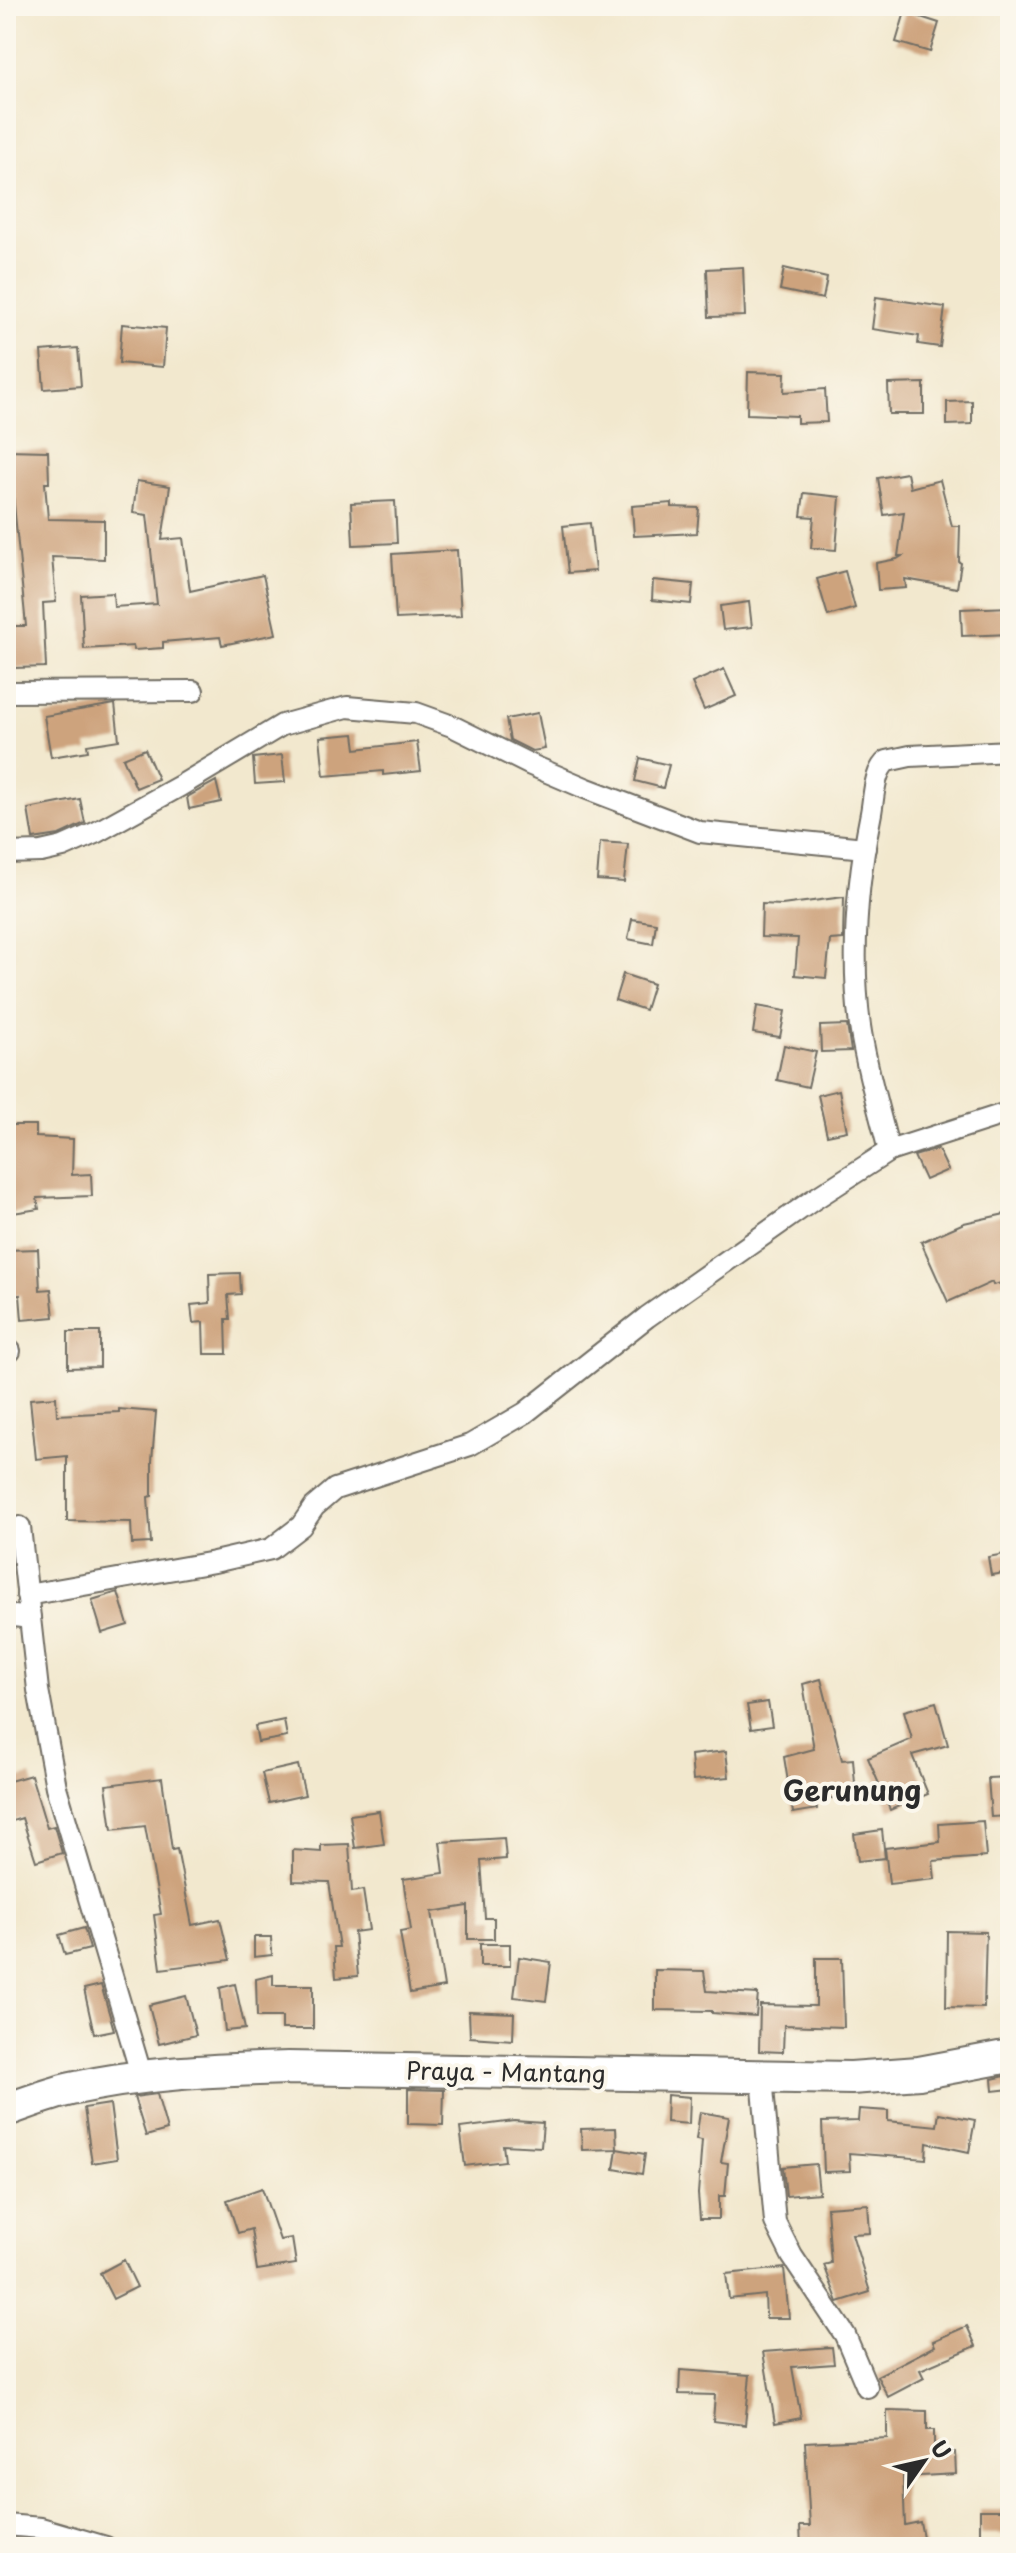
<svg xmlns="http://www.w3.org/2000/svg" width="1016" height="2553" font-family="'Playpen Sans',sans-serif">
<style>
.building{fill:#cda37d}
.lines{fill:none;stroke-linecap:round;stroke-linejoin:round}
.minor-casing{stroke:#716d64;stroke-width:24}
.primary-casing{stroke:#716d64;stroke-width:36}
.minor{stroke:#fff;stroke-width:20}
.primary{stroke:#fff;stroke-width:32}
.labels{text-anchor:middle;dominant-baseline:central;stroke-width:8;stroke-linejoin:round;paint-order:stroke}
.street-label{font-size:24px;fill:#2b2b2b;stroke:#fbf7ec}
.quarter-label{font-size:28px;font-weight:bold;fill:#2b2b2b;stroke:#fbf7ec}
</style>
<rect width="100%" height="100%" fill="#fbf7ec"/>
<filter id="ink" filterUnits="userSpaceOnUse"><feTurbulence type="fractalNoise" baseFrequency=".0125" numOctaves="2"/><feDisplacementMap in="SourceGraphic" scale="16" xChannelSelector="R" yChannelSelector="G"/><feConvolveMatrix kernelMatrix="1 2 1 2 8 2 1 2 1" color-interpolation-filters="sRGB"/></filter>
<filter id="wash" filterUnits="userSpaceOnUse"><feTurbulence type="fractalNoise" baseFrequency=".006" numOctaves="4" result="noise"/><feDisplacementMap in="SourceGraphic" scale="32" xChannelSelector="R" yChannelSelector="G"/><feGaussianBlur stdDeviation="1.8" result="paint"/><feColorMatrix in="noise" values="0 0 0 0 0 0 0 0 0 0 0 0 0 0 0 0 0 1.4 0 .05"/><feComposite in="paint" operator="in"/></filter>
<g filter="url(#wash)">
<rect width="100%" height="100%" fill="#f2e8ce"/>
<g id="blocks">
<g class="building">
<polygon points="905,12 939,23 930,52 896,42"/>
<polygon points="743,267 745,316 709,317 707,269"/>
<polygon points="784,268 827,278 823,299 780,290"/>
<polygon points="876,297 945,307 940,347 918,344 919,336 872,329"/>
<polygon points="122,324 166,328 163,367 119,363"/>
<polygon points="78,348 81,386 44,389 41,351"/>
<polygon points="748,372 785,373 784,392 825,389 827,422 797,423 797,416 747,414"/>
<polygon points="924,383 924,414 889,414 888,384"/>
<polygon points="972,401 972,424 947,425 947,402"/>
<polygon points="6,450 48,451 49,483 45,483 48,519 104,520 104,559 52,557 56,602 43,603 46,667 14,668 12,626 26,626 12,484 6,484"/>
<polygon points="907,473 910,488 940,480 952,526 960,526 959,562 961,563 957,588 905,579 906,588 878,590 876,563 897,559 902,556 898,556 904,512 884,515 878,478"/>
<polygon points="137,481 170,486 162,540 183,538 190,591 263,575 276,634 222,645 220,637 163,642 163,648 134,650 133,646 84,649 81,595 113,593 114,607 157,604 147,515 133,513"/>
<polygon points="804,493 840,497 836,550 811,548 814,517 801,516"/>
<polygon points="395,501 397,543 353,545 351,503"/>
<polygon points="672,503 672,507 699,508 697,533 634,536 632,506"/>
<polygon points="590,523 595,571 568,573 563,526"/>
<polygon points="457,550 461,616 396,619 392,554"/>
<polygon points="845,571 855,608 828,616 817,579"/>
<polygon points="653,580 693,584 691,604 652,600"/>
<polygon points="749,602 752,627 723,630 720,606"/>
<polygon points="1010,607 1010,634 962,636 961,609"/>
<polygon points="724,669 736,696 704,710 692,683"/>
<polygon points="115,704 119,740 87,745 88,751 51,757 44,716"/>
<polygon points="538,713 545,749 532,751 510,740 506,719"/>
<polygon points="354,734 356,749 417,742 421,771 383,775 383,771 324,776 320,737"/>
<polygon points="145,749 158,779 136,788 123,758"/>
<polygon points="282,755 285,782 255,784 253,758"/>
<polygon points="640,758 669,765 663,788 635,781"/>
<polygon points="216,781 221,802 189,809 187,797"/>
<polygon points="80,799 85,823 59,835 33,839 28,809"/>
<polygon points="600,842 628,844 624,882 597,880"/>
<polygon points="844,897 843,939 830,940 826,978 795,975 798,938 761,937 762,904 782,905"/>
<polygon points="632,919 656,923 653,944 628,939"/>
<polygon points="623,974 653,984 645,1010 615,1000"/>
<polygon points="757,1006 785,1011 780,1037 753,1033"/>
<polygon points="847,1025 851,1051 821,1052 820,1026"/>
<polygon points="784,1045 816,1052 808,1087 777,1080"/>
<polygon points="839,1090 847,1131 827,1135 818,1095"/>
<polygon points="6,1125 36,1125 36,1137 73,1139 72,1175 91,1174 92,1196 37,1198 39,1209 6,1214"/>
<polygon points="938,1149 948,1170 925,1180 914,1156"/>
<polygon points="1005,1214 1010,1233 1010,1281 993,1285 992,1282 948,1302 921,1242 964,1223"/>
<polygon points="38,1249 40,1290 51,1289 54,1317 22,1320 20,1295 6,1297 6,1250"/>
<polygon points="240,1273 241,1294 228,1295 230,1319 226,1319 227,1354 204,1354 203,1322 193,1323 191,1305 210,1303 209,1274"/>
<polygon points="68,1332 100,1332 100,1367 68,1368"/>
<polygon points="56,1397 57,1415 119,1412 119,1409 156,1412 152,1461 152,1496 148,1497 151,1543 132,1544 131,1522 67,1521 67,1456 36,1459 30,1399"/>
<polygon points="1010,1553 1010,1572 991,1575 988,1557"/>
<polygon points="118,1592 128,1625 102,1633 92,1600"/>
<polygon points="821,1679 842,1760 853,1759 856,1796 816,1799 817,1809 793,1813 784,1757 814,1749 803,1684"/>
<polygon points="768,1702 772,1726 751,1729 747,1705"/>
<polygon points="936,1702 948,1745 912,1755 928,1794 890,1810 868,1758 912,1739 904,1711"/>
<polygon points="284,1720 287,1737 258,1742 255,1726"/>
<polygon points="726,1751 729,1777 693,1780 691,1755"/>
<polygon points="298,1765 305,1795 269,1803 262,1773"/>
<polygon points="31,1775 47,1828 54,1826 62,1853 36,1861 22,1818 6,1823 6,1782"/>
<polygon points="1010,1777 1010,1816 991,1817 988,1778"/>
<polygon points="162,1778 172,1850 177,1849 192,1925 220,1919 230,1960 161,1969 154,1915 161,1914 145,1826 112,1830 106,1785"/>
<polygon points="379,1811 384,1844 355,1848 350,1815"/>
<polygon points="983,1821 986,1857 933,1861 935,1879 889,1884 885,1848 940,1842 939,1824"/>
<polygon points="882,1830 885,1858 858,1861 854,1834"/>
<polygon points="504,1838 506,1859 481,1861 485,1918 494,1918 494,1939 468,1939 468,1906 432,1912 444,1987 410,1993 400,1932 411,1930 403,1879 444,1873 440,1842"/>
<polygon points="349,1844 352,1892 363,1890 369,1930 354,1932 358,1976 336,1978 334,1947 339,1947 329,1882 293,1881 293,1850 321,1852 321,1845"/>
<polygon points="84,1928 90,1949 65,1955 59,1935"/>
<polygon points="947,1931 986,1932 984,2008 946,2007"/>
<polygon points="254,1937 271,1937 272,1955 254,1957"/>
<rect x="480" y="1944" width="30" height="22"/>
<polygon points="519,1957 551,1962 546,2001 514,1997"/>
<polygon points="816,1958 842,1958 844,2027 784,2025 783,2052 759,2051 760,2005 816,2006"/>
<polygon points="655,1970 704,1971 707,1991 758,1994 756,2016 712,2013 712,2011 655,2010"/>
<polygon points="273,1975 273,1985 313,1985 313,2029 282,2029 282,2017 257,2017 256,1979"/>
<polygon points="235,1984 245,2029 225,2031 220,1988"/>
<polygon points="101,1985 114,2030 94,2034 84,1989"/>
<polygon points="186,1996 196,2035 159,2044 149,2005"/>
<polygon points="469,2011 514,2013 513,2040 470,2037"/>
<polygon points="1010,2075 1010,2089 993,2091 992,2079"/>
<polygon points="408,2089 444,2090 443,2125 408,2124"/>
<polygon points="157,2094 167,2130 146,2136 134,2097"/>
<polygon points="667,2095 690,2097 689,2124 666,2122"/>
<polygon points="110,2104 117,2159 92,2163 84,2108"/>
<polygon points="859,2109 888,2111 888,2121 937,2126 939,2113 975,2120 969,2152 927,2143 926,2159 849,2153 850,2171 824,2172 822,2122 858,2121"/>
<polygon points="700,2112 729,2117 721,2162 728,2163 725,2196 719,2196 719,2219 700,2219 698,2194 702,2140 696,2139"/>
<polygon points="514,2121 543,2123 541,2147 503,2145 505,2161 465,2166 460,2128"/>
<polygon points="616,2128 617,2149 582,2150 581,2129"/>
<polygon points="617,2149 645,2154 642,2174 614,2169"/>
<polygon points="816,2164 819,2193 786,2196 783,2167"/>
<polygon points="262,2188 280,2240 292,2238 296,2264 257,2270 251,2229 238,2233 227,2200"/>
<polygon points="868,2204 870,2233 852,2234 870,2292 838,2302 824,2265 831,2263 827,2207"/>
<polygon points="124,2260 137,2287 113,2299 100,2273"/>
<polygon points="784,2268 789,2318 766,2318 765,2295 729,2299 726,2274"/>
<polygon points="967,2326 976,2346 920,2370 924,2378 888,2397 877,2376 935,2346 933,2341"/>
<polygon points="832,2347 834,2364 792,2367 801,2418 775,2423 763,2352"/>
<polygon points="680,2370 750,2375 745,2425 713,2421 715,2395 679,2394"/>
<polygon points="887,2410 927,2411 927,2430 934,2430 934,2453 955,2452 956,2474 903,2477 905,2525 920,2522 925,2547 801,2547 800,2526 810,2526 805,2442 887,2438"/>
<rect x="980" y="2510" width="30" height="24"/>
</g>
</g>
</g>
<g filter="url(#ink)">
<use href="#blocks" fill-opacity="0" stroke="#716d64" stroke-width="2"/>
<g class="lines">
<defs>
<g id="minor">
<polyline points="6,692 193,691"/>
<polyline points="6,853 41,852 63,847 97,832 180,786 282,725 347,707 416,713 452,726 531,765 585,788 700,832 865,848"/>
<path d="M889,1151C879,1110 866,1068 860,1026C851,956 857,882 871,813C874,797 874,771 887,761L910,756L1010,751"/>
<polyline points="6,1351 10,1351"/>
<polyline points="20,1527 38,1690 56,1787 142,2077"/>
<polyline points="27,1595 214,1562 271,1549 301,1526 314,1507 335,1489 470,1445 525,1413 647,1317 813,1200 889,1151 1010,1112"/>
<polyline points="6,1615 30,1618"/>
<polyline points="762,2077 775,2222 792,2256 845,2335 867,2387"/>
<polyline points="6,2525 41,2528 106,2547"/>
</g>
<path id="primary" d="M6,2110C27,2103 49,2094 71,2089C142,2073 215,2070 288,2068L851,2078L919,2073L1010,2056"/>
</defs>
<use href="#minor" class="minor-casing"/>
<use href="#primary" class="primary-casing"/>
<use href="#minor" class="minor"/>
<use href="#primary" class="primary"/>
</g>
</g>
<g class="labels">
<g class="street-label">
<text transform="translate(506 2071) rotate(1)">Praya - Mantang</text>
</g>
<g class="quarter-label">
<text x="852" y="1789">Gerunung</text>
</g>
</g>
<rect width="1016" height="2553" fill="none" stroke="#fbf7ec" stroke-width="32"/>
<g transform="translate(924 2461) rotate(56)" stroke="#fbf7ec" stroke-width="6" paint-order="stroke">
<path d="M0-6L14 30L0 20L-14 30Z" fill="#2b2b2b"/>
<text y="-12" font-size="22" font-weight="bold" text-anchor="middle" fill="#2b2b2b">U</text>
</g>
</svg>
